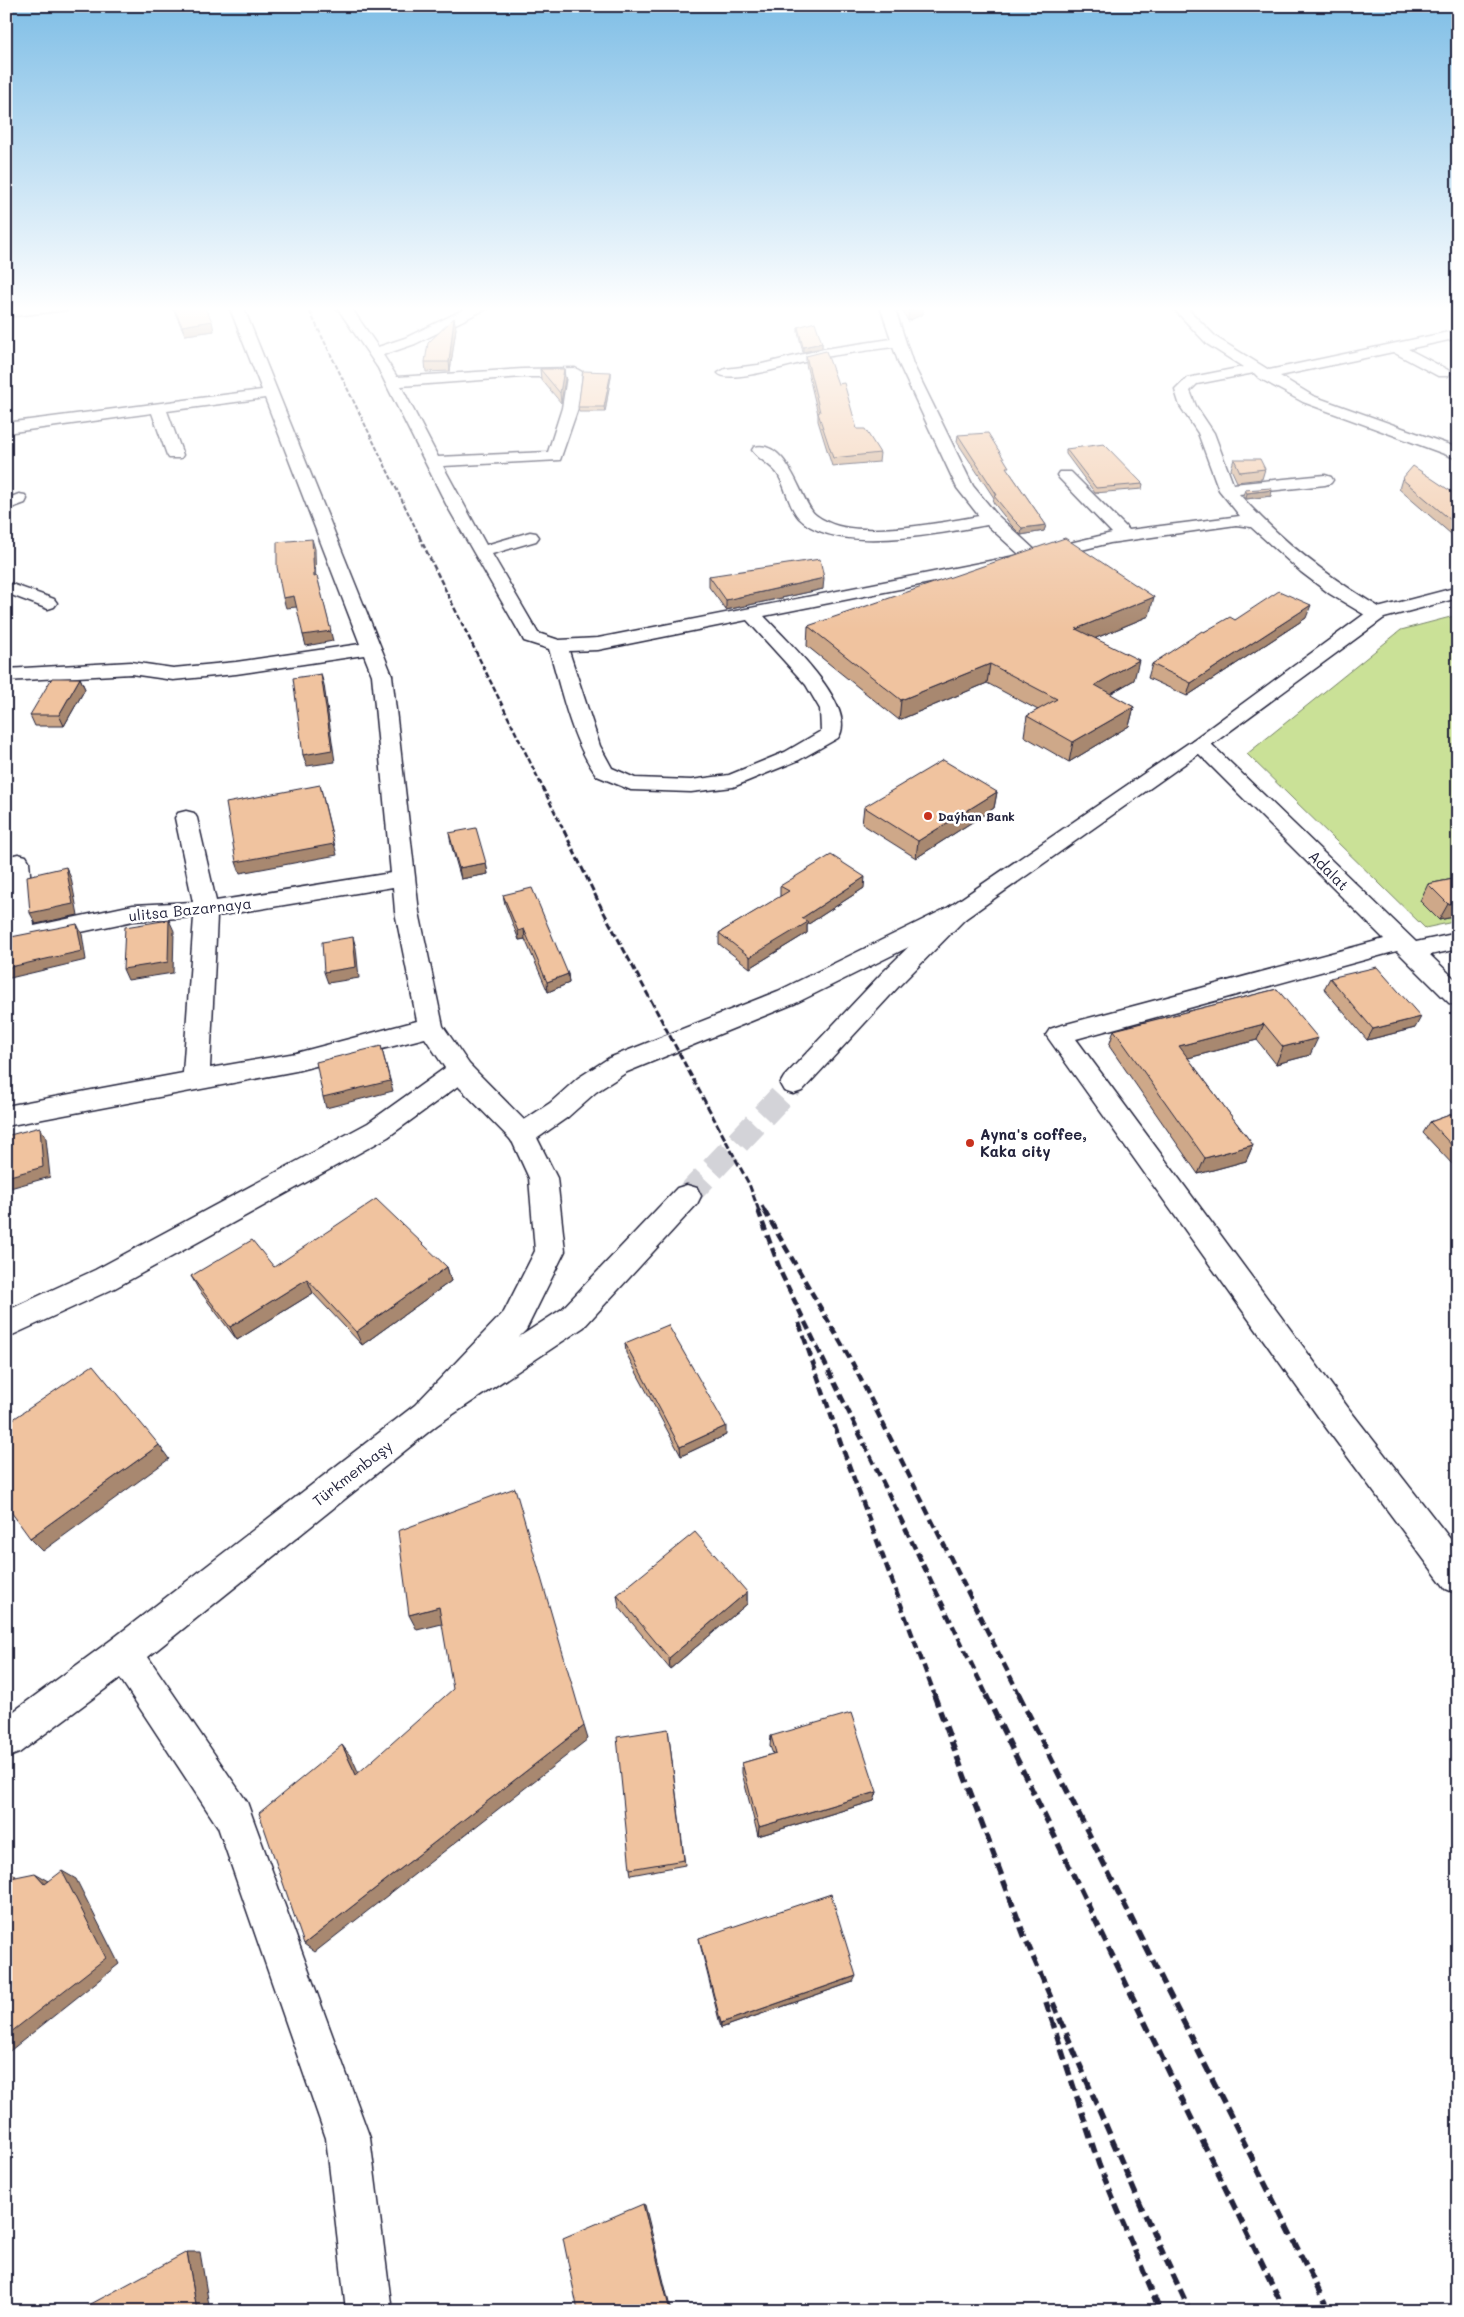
<svg xmlns="http://www.w3.org/2000/svg" width="1464" height="2317" font-family="Mali,sans-serif">
<style>
.green{fill:#cae197;stroke:#768269}
.lines{fill:none;stroke-linecap:round;stroke-linejoin:round}
.minor-tunnel{stroke:#d3d3d8;stroke-width:25;stroke-dasharray:25 12;stroke-linecap:butt}
.minor-casing{stroke:#22223b;stroke-width:3}
.major-casing{stroke:#22223b;stroke-width:3}
.minor{fill:#fff;fill-rule:evenodd}
.major{fill:#fff;fill-rule:evenodd}
.rail-far4{stroke:#22223b;stroke-width:2;stroke-dasharray:4.5 2;stroke-linecap:butt}
.rail-far3{stroke:#22223b;stroke-width:2.5;stroke-dasharray:5.5 2.5;stroke-linecap:butt}
.rail-far2{stroke:#22223b;stroke-width:3;stroke-dasharray:7 3;stroke-linecap:butt}
.rail-far1{stroke:#22223b;stroke-width:4.5;stroke-dasharray:9 4.5;stroke-linecap:butt}
.rail{stroke:#22223b;stroke-width:5.5;stroke-dasharray:11 5.5;stroke-linecap:butt}
.wall{fill:#cea889;stroke:#22223b}
.shaded-wall{fill:#a8886f;stroke:#22223b}
.building{fill:#f0c39f;stroke:#22223b}
.poi-dot{fill:#c8321e;stroke:#fff;stroke-width:2}
.labels{text-anchor:middle;dominant-baseline:central;stroke-width:5;stroke-linejoin:round;paint-order:stroke}
.far-poi-label{font-size:12px;font-weight:bold;fill:#22223b;stroke:#fff;text-anchor:start}
.street-label{font-size:15px;fill:#22223b;stroke:#fff}
.poi-label{font-size:15px;font-weight:bold;fill:#22223b;stroke:#fff;text-anchor:start}
</style>
<rect width="100%" height="100%" fill="#fff"/>
<filter id="ink" filterUnits="userSpaceOnUse"><feTurbulence type="fractalNoise" baseFrequency=".02" numOctaves="2"/><feDisplacementMap in="SourceGraphic" scale="10" xChannelSelector="R" yChannelSelector="G"/><feConvolveMatrix kernelMatrix="1 2 1 2 8 2 1 2 1" color-interpolation-filters="sRGB"/></filter>
<g filter="url(#ink)">
<polygon class="green" points="1458,615 1458,921 1425,928 1247,754 1401,630"/>
<g class="lines">
<polyline class="minor-tunnel" points="687,1196 793,1084"/>
<defs>
<g id="minor">
<polygon points="33,306 74,306 67,310 6,317 6,309"/>
<path d="M229,306H243L392,675L419,912L443,1026L469,1064L532,1128L557,1178L565,1251L526,1330L519,1337L562,1309L677,1188L687,1185L697,1188L701,1196L697,1204L584,1327L437,1425L148,1657L247,1802L252,1816L370,2138L392,2311H346L326,2138L218,1827L120,1678L19,1753L6,1758V1717L111,1640L415,1405L504,1312L535,1251L529,1178L512,1141L458,1086L388,1137L115,1288L6,1338V1311L95,1270L368,1123L445,1068L425,1038L296,1071L6,1126V1106L183,1073L194,917L133,921L6,948V932L11,931L7,861L10,856L18,854L26,856L29,861L34,926L133,905L193,902L175,818L178,813L186,811L194,813L197,818L216,901L391,873L372,675L364,655L236,674L173,680L131,674L6,681V669L131,662L173,668L236,662L360,644L265,398L167,411L183,455L181,458H169L167,455L152,413L6,433V423L262,390ZM393,887L395,912L417,1021L296,1053L210,1068L217,916Z"/>
<path d="M336,306H350L378,347L405,338L471,306H488L486,309L415,344L383,355L397,377L523,369L575,368L582,372L578,408L560,460L443,466L486,545L530,532L536,533L539,537L536,541L492,554L538,633L559,640L598,638L1020,555L987,525C941,533 836,556 799,518C788,506 786,486 777,473C770,464 758,459 752,450L754,447C786,439 799,494 812,511C814,514 820,518 824,520C855,540 944,522 979,516L957,488L899,364L893,347C871,350 848,353 825,357C808,360 727,386 718,373L725,369L758,365L824,349L891,339L880,306H894L913,364L973,486L997,515L1036,551L1112,533L1059,478L1057,475L1059,472H1071L1129,530L1240,516L1219,490L1198,433L1180,406L1175,390L1187,378L1243,367L1207,344L1171,306H1185L1217,338L1269,370L1458,330V338L1408,349L1448,370L1450,373L1448,376H1438L1393,352L1280,376L1313,396L1458,448V459L1303,402L1259,378L1254,373L1197,384L1190,391L1196,406L1214,433L1233,484L1325,475L1331,477L1333,480L1331,483L1325,485L1239,494C1281,541 1329,578 1384,610L1386,614L1384,618L1377,620L1370,618L1330,594L1301,572L1251,527L1236,525L1110,543L1020,565L764,616C784,638 860,707 838,738L799,760L733,787L691,792L631,790L597,776C571,740 562,692 549,649L524,641L522,637L446,504L378,368ZM523,377H567L562,408L548,452L438,457L401,386ZM747,620L806,685L820,709L821,731L785,752L729,775L691,780L635,778L612,768L600,746L569,651L598,650Z"/>
<polygon points="19,494 25,495 27,499 25,503 6,510 6,499"/>
<polygon points="6,582 54,599 57,603 54,607 48,609 6,593"/>
<polygon points="1200,738 1207,740 1416,942 1458,933 1458,949 1430,955 1458,982 1458,1006 1449,1003 1397,951 1076,1039 1349,1409 1458,1549 1458,1594 1446,1589 1327,1429 1046,1035 1050,1029 1059,1026 1384,939 1193,748 1190,744 1193,740"/>
<polygon points="957,905 965,907 969,913 965,919 900,985 802,1091 793,1094 784,1091 780,1084 784,1077 882,973 949,907"/>
</g>
<polygon id="major" points="1458,587 1458,598 1384,618 1207,748 965,919 796,1003 627,1072 596,1092 568,1117 532,1142 522,1145 512,1142 508,1135 512,1128 550,1103 578,1078 609,1058 778,991 949,907 1193,740 1370,610"/>
</defs>
<use href="#minor" class="minor-casing"/>
<use href="#major" class="major-casing"/>
<use href="#minor" class="minor"/>
<use href="#major" class="major"/>
<polyline class="rail-far4" points="307,306 420,537"/>
<polyline class="rail-far3" points="419,536 565,833"/>
<g class="rail-far2">
<polyline points="564,831 601,907 749,1184 759,1211"/>
<polyline points="762,1206 765,1211"/>
</g>
<g class="rail-far1">
<polyline points="758,1210 782,1275 987,1696"/>
<polyline points="764,1210 853,1364 1020,1696"/>
<polyline points="799,1323 841,1444 935,1696"/>
</g>
<g class="rail">
<polyline points="934,1695 1025,1938 1140,2204 1190,2311"/>
<polyline points="986,1695 1285,2311"/>
<polyline points="1019,1695 1329,2311"/>
<polyline points="1046,2002 1099,2165 1160,2311"/>
</g>
</g>
<g class="wall">
<polygon points="172,306 204,306 214,331 185,335"/>
<polygon points="900,306 923,306 923,314 908,321"/>
<polygon points="798,327 822,343 822,348 803,352 798,332"/>
<polygon points="456,328 450,371 426,372 425,362"/>
<polygon points="806,356 838,384 857,429 880,453 879,462 832,466 818,421 818,414 806,364"/>
<polygon points="540,369 564,369 565,379 561,403 541,379"/>
<polygon points="611,372 611,376 605,412 579,412 578,407"/>
<polygon points="958,435 1008,470 1046,525 1044,531 1021,535 1011,525 993,502 994,498 957,442"/>
<polygon points="1066,449 1143,484 1142,489 1095,493 1066,454"/>
<polygon points="1234,459 1265,469 1262,479 1237,482 1231,469"/>
<polygon points="1402,479 1458,496 1458,540 1399,489"/>
<polygon points="1245,490 1271,496 1246,499 1243,495"/>
<polygon points="709,576 823,589 726,610 709,587"/>
<polygon points="1149,616 1096,638 1134,680 1110,694 1134,707 1129,726 1069,762 1024,736 1027,716 1038,710 987,683 899,720 807,646 808,626"/>
<polygon points="1306,618 1187,696 1148,678 1152,664 1204,632 1235,620"/>
<polygon points="80,678 85,689 64,726 35,726 30,715"/>
<polygon points="997,792 994,808 916,858 862,824 864,807"/>
<polygon points="449,833 486,863 488,874 461,879 451,844"/>
<polygon points="1458,878 1458,916 1439,920 1420,901 1428,884"/>
<polygon points="780,886 864,888 807,925 807,933 750,968 719,944 719,933 780,897"/>
<polygon points="503,895 568,974 569,983 548,992 525,939 519,940 505,904"/>
<polygon points="1330,978 1415,1028 1367,1040 1324,989"/>
<polygon points="1277,989 1310,1055 1276,1064 1257,1040 1188,1058 1253,1145 1246,1161 1198,1174 1109,1046 1114,1030"/>
<polygon points="1458,1112 1458,1165 1454,1166 1423,1133 1430,1122"/>
<polygon points="274,1267 447,1267 451,1281 362,1345 313,1293 237,1340 199,1290 191,1276"/>
<polygon points="625,1343 726,1435 681,1456 626,1353"/>
<polygon points="747,1592 747,1604 670,1669 619,1607 617,1595"/>
<polygon points="668,1729 685,1865 631,1875 630,1869"/>
<polygon points="771,1736 877,1792 874,1801 758,1836 742,1773 742,1763 773,1754 770,1746"/>
<polygon points="699,1938 853,1982 721,2028 700,1944"/>
</g>
<g class="shaded-wall">
<polygon points="922,306 923,306 923,314 908,321 909,311"/>
<polygon points="454,318 456,328 450,371 449,362"/>
<polygon points="212,321 214,331 185,335 182,326"/>
<polygon points="822,343 822,348 803,352 803,347"/>
<polygon points="564,369 565,379 561,403 560,393"/>
<polygon points="611,372 611,376 605,412 604,407"/>
<polygon points="1272,490 1271,496 1246,499 1247,493"/>
<polygon points="1046,525 1044,531 1021,535 1022,528"/>
<polygon points="312,539 315,549 316,588 314,577"/>
<polygon points="317,576 333,641 306,646 303,635"/>
<polygon points="824,578 823,589 726,610 726,600"/>
<polygon points="294,596 297,607 286,608 283,598"/>
<polygon points="1154,597 1149,616 1072,648 1076,629"/>
<polygon points="1311,605 1306,618 1187,696 1191,683"/>
<polygon points="1139,660 1134,680 1090,705 1095,685"/>
<polygon points="990,664 987,683 899,720 901,700"/>
<polygon points="321,674 324,685 335,762 307,766 303,755"/>
<polygon points="80,678 85,689 64,726 59,715"/>
<polygon points="1134,707 1129,726 1069,762 1073,742"/>
<polygon points="320,785 337,855 240,873 236,862"/>
<polygon points="997,792 994,808 916,858 918,841"/>
<polygon points="486,863 488,874 461,879 459,868"/>
<polygon points="66,867 71,878 78,915 36,924 30,913"/>
<polygon points="865,877 864,888 807,925 807,933 750,968 750,957 802,918"/>
<polygon points="6,892 9,929 6,931"/>
<polygon points="1458,902 1458,916 1439,920 1448,904"/>
<polygon points="169,920 174,931 173,973 128,980 123,969"/>
<polygon points="77,924 82,934 86,960 6,979 6,968"/>
<polygon points="524,929 525,939 519,940 518,931"/>
<polygon points="353,937 356,948 359,978 328,983 324,972"/>
<polygon points="568,974 569,983 548,992 547,982"/>
<polygon points="1421,1017 1415,1028 1367,1040 1373,1029"/>
<polygon points="1264,1024 1257,1040 1173,1062 1179,1046"/>
<polygon points="1318,1038 1310,1055 1276,1064 1283,1047"/>
<polygon points="381,1046 393,1091 326,1108 323,1097"/>
<polygon points="40,1127 46,1138 50,1177 10,1188 6,1182 6,1177"/>
<polygon points="1253,1145 1246,1161 1198,1174 1205,1158"/>
<polygon points="447,1267 451,1281 362,1345 356,1332"/>
<polygon points="307,1279 313,1293 237,1340 230,1327"/>
<polygon points="726,1426 726,1435 681,1456 680,1447"/>
<polygon points="159,1445 169,1459 43,1551 30,1538"/>
<polygon points="747,1592 747,1604 670,1669 669,1658"/>
<polygon points="439,1607 446,1623 417,1630 409,1615"/>
<polygon points="584,1726 588,1739 315,1952 304,1944"/>
<polygon points="342,1745 352,1758 365,1787 356,1775"/>
<polygon points="877,1792 874,1801 758,1836 759,1827"/>
<polygon points="6,1870 15,1875 21,1887 6,1879"/>
<polygon points="62,1871 76,1879 119,1964 6,2054 6,2036"/>
<polygon points="35,1873 49,1881 45,1884"/>
<polygon points="856,1976 853,1982 721,2028 721,2023"/>
<polygon points="643,2204 645,2205 671,2311 670,2311"/>
<polygon points="187,2252 200,2252 210,2311 197,2311"/>
</g>
<g class="building">
<polygon points="173,306 204,306 212,321 182,326"/>
<polygon points="906,306 922,306 909,311"/>
<polygon points="454,318 449,362 425,362 428,343"/>
<polygon points="815,322 822,343 803,347 798,327"/>
<polygon points="826,351 838,384 844,383 857,429 865,429 880,453 833,458 818,413 820,412 806,356"/>
<polygon points="540,369 564,369 560,393"/>
<polygon points="583,371 611,372 604,407 578,407"/>
<polygon points="988,433 1009,467 1006,467 1046,525 1022,528 1012,518 994,496 997,495 958,435"/>
<polygon points="1104,444 1143,484 1096,488 1066,449"/>
<polygon points="1234,459 1260,459 1265,469 1240,472"/>
<polygon points="1413,466 1458,496 1458,526 1402,479"/>
<polygon points="1271,488 1272,490 1247,493 1245,490"/>
<polygon points="1065,538 1154,597 1076,629 1139,660 1095,685 1134,707 1073,742 1027,716 1057,699 990,664 901,700 808,626"/>
<polygon points="312,539 314,577 317,576 331,631 303,635 294,596 283,598 277,567 277,542"/>
<polygon points="820,559 824,578 726,600 709,576"/>
<polygon points="1279,591 1311,605 1191,683 1152,664 1202,631 1204,632 1230,617 1235,620"/>
<polygon points="321,674 332,750 303,755 293,678"/>
<polygon points="52,678 80,678 59,715 30,715"/>
<polygon points="943,760 997,792 918,841 864,807"/>
<polygon points="320,785 334,844 236,862 226,803"/>
<polygon points="476,828 486,863 459,868 449,833"/>
<polygon points="831,855 865,877 802,918 808,922 750,957 719,933 789,891 780,886"/>
<polygon points="66,867 73,904 30,913 27,876"/>
<polygon points="1458,878 1458,902 1448,904 1428,884"/>
<polygon points="532,888 568,974 547,982 524,929 518,931 503,895"/>
<polygon points="169,920 168,962 123,969 125,927"/>
<polygon points="77,924 82,951 6,968 6,938"/>
<polygon points="353,937 356,967 324,972 322,942"/>
<polygon points="1377,967 1421,1017 1373,1029 1330,978"/>
<polygon points="1277,989 1318,1038 1283,1047 1264,1024 1179,1046 1253,1145 1205,1158 1114,1030"/>
<polygon points="381,1046 390,1081 323,1097 316,1062"/>
<polygon points="1458,1112 1458,1152 1430,1122"/>
<polygon points="40,1127 43,1167 6,1177 6,1136"/>
<polygon points="376,1199 447,1267 356,1332 307,1279 230,1327 191,1276 252,1240 274,1267"/>
<polygon points="668,1325 726,1426 680,1447 625,1343"/>
<polygon points="93,1365 159,1445 30,1538 6,1505 6,1424"/>
<polygon points="515,1488 584,1726 304,1944 259,1813 342,1745 356,1775 453,1689 439,1607 409,1615 398,1531"/>
<polygon points="695,1532 747,1592 669,1658 617,1595"/>
<polygon points="851,1713 877,1792 759,1827 742,1763 776,1753 771,1736"/>
<polygon points="668,1729 684,1860 630,1869 617,1737"/>
<polygon points="62,1871 106,1958 6,2036 6,1879 35,1873 45,1884"/>
<polygon points="831,1894 856,1976 721,2023 699,1938"/>
<polygon points="643,2204 670,2311 578,2311 563,2238"/>
<polygon points="187,2252 197,2311 78,2311"/>
</g>
</g>
<linearGradient id="sky" x2="0" y2="1"><stop stop-color="#7fbee6"/><stop offset="0.49" stop-color="#fff"/><stop offset="1" stop-color="#fff" stop-opacity="0"/></linearGradient>
<rect width="1464" height="630" fill="url(#sky)"/>
<g class="poi-dot">
<circle cx="928" cy="816" r="5"/>
<circle cx="970" cy="1143" r="5"/>
</g>
<g class="labels">
<g class="far-poi-label">
<text x="938" y="816">Daýhan Bank</text>
</g>
<g class="street-label">
<text transform="translate(1329 870) rotate(45)">Adalat</text>
<text transform="translate(190 909) rotate(-6)">ulitsa Bazarnaya</text>
<text transform="translate(352 1473) rotate(-38)">Türkmenbaşy</text>
</g>
<g class="poi-label">
<text x="980" y="1134">Ayna's coffee,<tspan x="980" dy="17">Kaka city</tspan></text>
</g>
</g>
<rect width="1464" height="2317" fill="none" stroke="#fff" stroke-width="25"/>
<rect x="12" y="12" width="1439" height="2292" fill="none" stroke="#22223b" stroke-width="2" filter="url(#ink)"/>
</svg>
